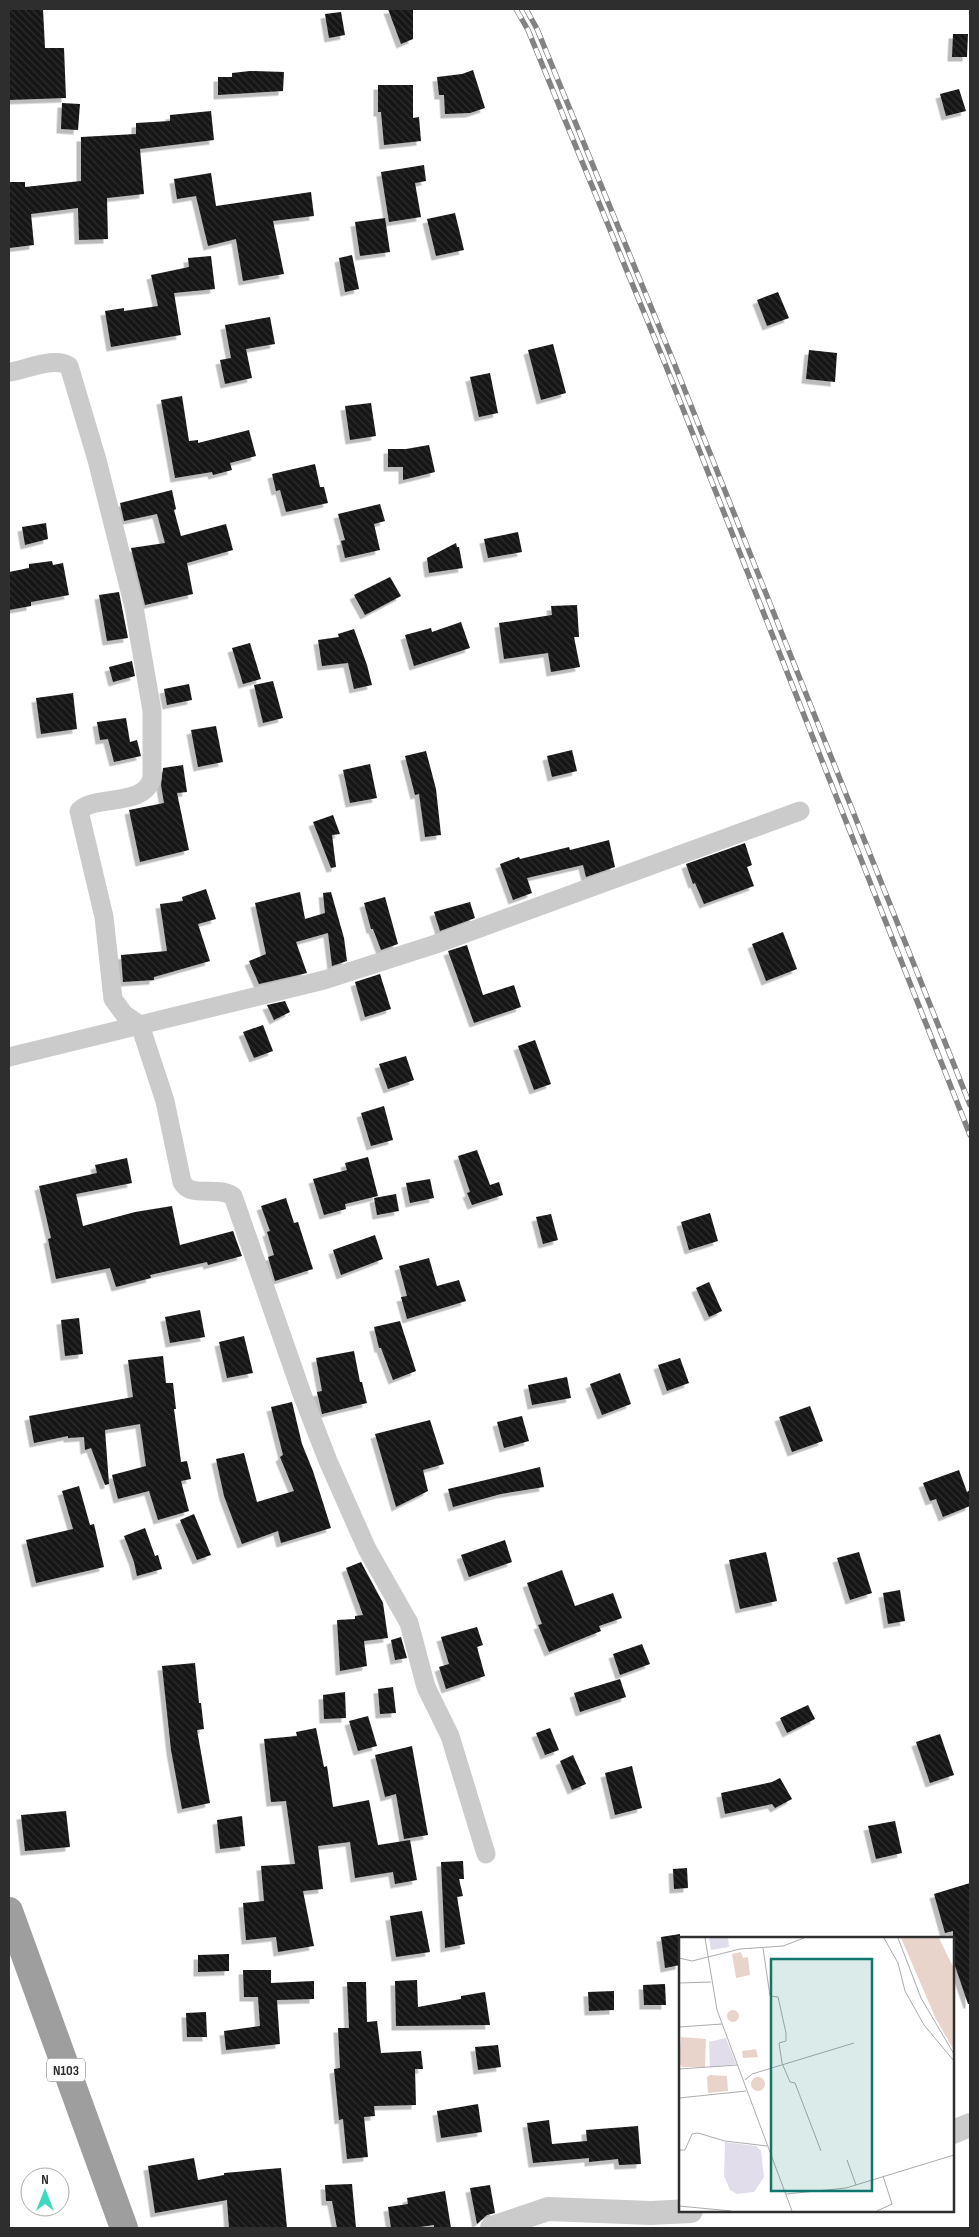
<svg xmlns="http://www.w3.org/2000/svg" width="979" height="2237" font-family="'Sofia Sans Condensed',sans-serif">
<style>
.building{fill:url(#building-back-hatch);filter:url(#shadow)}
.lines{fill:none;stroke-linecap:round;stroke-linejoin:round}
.minor{stroke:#cbcbcb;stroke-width:19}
.tertiary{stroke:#cbcbcb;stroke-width:24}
.trunk{stroke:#9e9e9e;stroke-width:28}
.rail-casing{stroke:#838383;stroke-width:5.5}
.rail{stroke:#fff;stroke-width:4;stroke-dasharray:11;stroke-linecap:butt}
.labels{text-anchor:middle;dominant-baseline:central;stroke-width:5;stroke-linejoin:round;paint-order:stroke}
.shield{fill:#fff;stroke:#6d6d6d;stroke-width:1}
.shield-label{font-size:14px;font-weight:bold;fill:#2e2e2e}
.inset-road{fill:none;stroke:#ababab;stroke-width:1}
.view{fill:#0f766e;fill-opacity:0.15;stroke:#0f766e;stroke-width:2.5}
.inset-edge{fill:none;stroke:#2e2e2e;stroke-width:2.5}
</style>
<defs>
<pattern id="building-back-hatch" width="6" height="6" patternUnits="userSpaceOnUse" patternTransform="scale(1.25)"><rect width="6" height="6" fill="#151515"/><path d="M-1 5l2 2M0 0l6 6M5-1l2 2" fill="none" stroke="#2f2f2f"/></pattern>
<filter id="shadow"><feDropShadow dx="-4.5" dy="4.5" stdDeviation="0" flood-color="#0004"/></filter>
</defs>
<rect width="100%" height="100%" fill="#fff"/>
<g class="building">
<polygon points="9,9 43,9 45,48 64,48 66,98 9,100"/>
<polygon points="388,9 413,9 413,39 401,44"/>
<polygon points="341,12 345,35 329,38 325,14"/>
<polygon points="953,34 968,34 967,57 952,57"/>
<polygon points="473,70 485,108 470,113 445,114 444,95 439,95 437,77 462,74"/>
<polygon points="250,71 284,72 283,91 218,95 218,77 232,77 232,73"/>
<polygon points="378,85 413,85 413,118 419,117 421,141 384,145 381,112 378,112"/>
<polygon points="959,89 966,111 946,116 940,94"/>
<polygon points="62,103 80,104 78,130 61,129"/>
<polygon points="211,111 214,140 140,149 144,194 107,198 108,239 79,240 78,208 31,214 34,245 9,248 9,182 25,182 25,187 81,181 81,137 136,134 136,123 170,121 170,115"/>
<polygon points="424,165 426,181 415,183 421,217 389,222 381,172"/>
<polygon points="211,173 216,206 311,192 314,216 273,221 284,274 243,281 236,239 208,246 196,196 177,199 174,179"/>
<polygon points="455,213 464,250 436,256 427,219"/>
<polygon points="385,218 390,252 360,256 355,222"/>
<polygon points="352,255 359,289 345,292 339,258"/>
<polygon points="211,256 215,289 174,293 181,335 111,347 105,311 124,308 124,311 158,306 151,275 189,267 188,258"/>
<polygon points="778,292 789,318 767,326 757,300"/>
<polygon points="270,317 275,344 246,349 252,378 225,384 220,360 231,358 225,325"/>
<polygon points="553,344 566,393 541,400 528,350"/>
<polygon points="809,350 837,353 835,382 806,379"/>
<polygon points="490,373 498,413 479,417 470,377"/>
<polygon points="182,396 189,441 198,440 198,443 249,430 256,456 230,463 232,470 213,475 212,472 175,478 161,400"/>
<polygon points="371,403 376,436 350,440 345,406"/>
<polygon points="429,445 435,472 403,480 403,467 388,467 388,449 406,449"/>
<polygon points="315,464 320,487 324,487 328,503 286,512 280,490 276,491 272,474"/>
<polygon points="172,490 176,509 174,510 181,536 226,524 233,550 187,563 193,594 145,605 131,548 165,543 157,514 124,521 120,503"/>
<polygon points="380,504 385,521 374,524 380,550 345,558 341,541 345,540 338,514"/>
<polygon points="46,523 48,539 25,545 22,527"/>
<polygon points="518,532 522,552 488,558 484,539"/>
<polygon points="456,543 457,547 459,547 463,568 429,573 427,558"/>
<polygon points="52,561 53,565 63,563 69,595 31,602 31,606 9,610 9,572 29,568 29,564"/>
<polygon points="390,577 401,596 365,615 354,595"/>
<polygon points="119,592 128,638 107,641 99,595"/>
<polygon points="577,605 579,637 574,637 580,667 551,672 548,653 504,659 499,623 552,615 551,606"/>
<polygon points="461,622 470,648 414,666 405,635 431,628 432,632"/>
<polygon points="354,629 367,665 372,685 354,689 348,663 322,666 318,640 339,637 338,634"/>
<polygon points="250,643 261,679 243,684 232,648"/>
<polygon points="132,661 135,676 113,682 109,667"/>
<polygon points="273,681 283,718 263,723 254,685"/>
<polygon points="189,684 192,700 167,705 164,689"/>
<polygon points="73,693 77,729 41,734 36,698"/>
<polygon points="126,718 130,742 137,740 141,756 114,762 108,739 100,740 97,722"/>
<polygon points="216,726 223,762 198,767 191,730"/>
<polygon points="572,750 577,771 552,777 547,756"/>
<polygon points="426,751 436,789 441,835 425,837 419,794 415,795 405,756"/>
<polygon points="370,764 377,798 350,803 343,770"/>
<polygon points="183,765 187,792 177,793 189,850 140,862 129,810 164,803 161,785 163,768"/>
<polygon points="333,815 340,834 332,835 336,867 331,868 313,822"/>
<polygon points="609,840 615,867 586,877 583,865 527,878 532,893 513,900 500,864 519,857 520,859 569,847 570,850"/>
<polygon points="745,843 752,865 747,867 754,886 704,904 695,883 693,884 686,864"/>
<polygon points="206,889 216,919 198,924 210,961 154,977 154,980 123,982 121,955 167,951 160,904 183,901 182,897"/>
<polygon points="300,892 305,919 325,913 323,893 331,892 344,938 347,961 332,966 328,933 296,942 307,973 259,984 249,961 266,954 255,903"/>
<polygon points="385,897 398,944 381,950 373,929 371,929 364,903"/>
<polygon points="470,902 475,918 440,931 434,912"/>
<polygon points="783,932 797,969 766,981 752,944"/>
<polygon points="467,945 483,995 514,985 521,1007 474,1023 448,951"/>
<polygon points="380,974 391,1009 365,1017 355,982"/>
<polygon points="285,1001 290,1012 274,1020 267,1005"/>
<polygon points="263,1025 273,1051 254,1058 243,1032"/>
<polygon points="535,1040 551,1084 534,1090 518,1046"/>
<polygon points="406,1056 414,1080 388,1089 379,1064"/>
<polygon points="384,1106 393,1140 371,1146 361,1113"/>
<polygon points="477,1150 490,1185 499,1182 503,1195 472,1205 467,1193 470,1192 458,1156"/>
<polygon points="368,1157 378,1196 345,1204 346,1209 324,1215 313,1179 347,1170 345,1163"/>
<polygon points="127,1158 132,1183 76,1194 83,1226 135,1212 172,1206 180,1245 233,1231 242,1256 208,1265 207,1262 150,1275 151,1278 116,1287 110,1268 56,1279 48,1239 51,1238 39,1186 97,1173 95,1165"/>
<polygon points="430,1179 434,1198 410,1203 406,1183"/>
<polygon points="396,1194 399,1211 377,1215 374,1198"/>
<polygon points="286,1198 294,1223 298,1222 313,1269 275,1281 268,1257 274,1255 267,1232 270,1231 261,1206"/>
<polygon points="710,1213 718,1241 689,1250 681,1222"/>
<polygon points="551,1214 558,1240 543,1244 536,1217"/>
<polygon points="375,1235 383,1259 341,1275 333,1250"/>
<polygon points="429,1258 437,1286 459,1280 466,1301 407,1319 401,1297 407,1296 399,1266"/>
<polygon points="709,1282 722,1311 709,1317 696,1288"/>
<polygon points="200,1310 205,1337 170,1343 165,1317"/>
<polygon points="79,1318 83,1354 65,1356 61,1320"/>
<polygon points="400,1321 416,1371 393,1380 381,1348 379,1348 374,1327"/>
<polygon points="244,1336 253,1373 227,1378 219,1342"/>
<polygon points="354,1351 360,1382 362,1382 367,1403 322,1414 317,1392 322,1391 316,1358"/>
<polygon points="163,1356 166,1383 173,1383 176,1409 174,1409 181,1462 187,1461 191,1479 181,1481 189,1511 158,1520 149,1491 118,1499 112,1475 146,1466 140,1424 105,1430 109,1484 105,1485 91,1448 85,1450 84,1437 68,1438 68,1436 34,1443 29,1416 133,1397 128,1360"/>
<polygon points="680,1358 689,1383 667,1391 658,1365"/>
<polygon points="620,1373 631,1404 602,1415 590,1384"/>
<polygon points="567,1377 571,1398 532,1405 528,1385"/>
<polygon points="292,1402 302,1444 313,1471 331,1528 281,1543 278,1531 242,1544 224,1496 216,1459 244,1453 257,1502 294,1491 280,1457 283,1455 271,1407"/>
<polygon points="810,1406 823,1441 792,1452 779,1417"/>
<polygon points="522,1416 529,1441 504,1448 497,1422"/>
<polygon points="430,1420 444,1464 423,1470 428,1491 396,1507 375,1434"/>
<polygon points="540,1467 544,1487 501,1494 453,1507 448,1489"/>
<polygon points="959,1470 967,1492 970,1490 970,1506 943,1517 936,1499 930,1501 923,1483"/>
<polygon points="79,1486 90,1525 94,1524 104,1567 36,1583 26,1540 73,1529 62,1491"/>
<polygon points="194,1514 211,1555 197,1560 180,1520"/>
<polygon points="145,1528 155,1556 158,1555 162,1569 137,1576 134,1562 124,1536"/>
<polygon points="505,1540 512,1562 469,1577 461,1555"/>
<polygon points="766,1552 777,1601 740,1609 729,1560"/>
<polygon points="859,1552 872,1593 850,1600 837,1558"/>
<polygon points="361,1562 383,1603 388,1638 364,1641 367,1666 340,1671 337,1620 355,1619 355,1616 363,1615 346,1568"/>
<polygon points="562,1570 575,1606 613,1593 622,1618 599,1626 601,1631 549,1652 538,1625 542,1624 527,1583"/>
<polygon points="900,1590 905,1621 888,1624 883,1593"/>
<polygon points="477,1627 483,1645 477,1647 485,1676 446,1689 439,1667 449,1664 441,1637"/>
<polygon points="401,1637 407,1658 395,1660 391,1640"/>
<polygon points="642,1644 650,1664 620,1675 613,1654"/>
<polygon points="195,1663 199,1703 201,1703 204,1729 197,1730 210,1803 182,1809 171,1750 162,1666"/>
<polygon points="620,1679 626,1697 580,1712 574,1693"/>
<polygon points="393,1687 396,1713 380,1714 378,1689"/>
<polygon points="345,1692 346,1718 324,1719 323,1695"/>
<polygon points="808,1705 815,1719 787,1733 780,1718"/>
<polygon points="368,1716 377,1746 358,1751 349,1721"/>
<polygon points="316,1728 324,1767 327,1766 333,1807 369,1800 378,1845 410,1840 417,1880 395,1884 393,1872 355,1878 350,1842 318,1846 323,1889 303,1891 314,1946 278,1952 276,1937 246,1940 243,1903 264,1901 261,1866 295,1864 286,1801 271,1802 264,1739 297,1736 296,1732"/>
<polygon points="550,1728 559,1750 545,1755 536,1733"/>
<polygon points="940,1734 954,1775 930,1783 916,1742"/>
<polygon points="412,1746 428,1835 404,1839 396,1794 385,1797 375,1755"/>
<polygon points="573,1755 586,1784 572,1790 560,1761"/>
<polygon points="632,1766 642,1808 615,1815 605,1773"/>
<polygon points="780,1778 792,1799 775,1808 772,1804 725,1814 721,1793 772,1782"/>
<polygon points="66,1811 70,1847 25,1851 21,1815"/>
<polygon points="242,1816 245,1846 220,1849 217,1820"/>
<polygon points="895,1821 902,1853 876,1859 868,1826"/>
<polygon points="463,1861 464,1879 459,1879 463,1896 457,1897 465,1944 445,1948 441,1862"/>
<polygon points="687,1868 688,1888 674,1889 673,1869"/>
<polygon points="970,1883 970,2004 968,2004 953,1960 953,1931 945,1933 934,1894"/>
<polygon points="422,1911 430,1952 396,1957 390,1916"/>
<polygon points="680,1934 680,1965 665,1968 661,1937"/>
<polygon points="229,1954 229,1971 198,1972 198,1955"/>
<polygon points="243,1970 271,1970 271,1983 314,1981 314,1999 277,2000 280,2044 226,2050 224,2031 260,2026 258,1997 244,1997"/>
<polygon points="417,1980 418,2007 461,1999 461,1996 485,1992 490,2025 396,2026 395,1981"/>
<polygon points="347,1982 366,1982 367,2022 377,2021 381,2053 421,2051 423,2069 415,2069 416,2105 374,2106 375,2116 364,2117 368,2157 347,2159 343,2119 339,2120 334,2069 340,2068 338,2028 349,2028"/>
<polygon points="665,1984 666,2005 644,2005 643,1985"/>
<polygon points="614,1991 614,2010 589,2011 588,1992"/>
<polygon points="206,2012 207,2037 187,2037 186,2013"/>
<polygon points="498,2045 501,2067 478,2070 475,2047"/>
<polygon points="478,2104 482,2132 441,2138 437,2111"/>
<polygon points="549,2120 552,2144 587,2141 586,2130 638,2126 641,2164 619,2165 618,2159 589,2162 589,2158 533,2163 527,2123"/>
<polygon points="194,2158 198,2180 224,2175 224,2173 281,2168 287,2228 229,2228 227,2200 155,2213 148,2166"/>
<polygon points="352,2184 356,2228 337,2228 332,2201 326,2201 325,2185"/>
<polygon points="490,2185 495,2213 487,2215 477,2224 470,2188"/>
<polygon points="445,2191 451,2228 434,2228 434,2225 412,2228 391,2228 388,2207 408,2204 407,2198"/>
</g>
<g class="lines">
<g class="minor">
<path d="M9,372C26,370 55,356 69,366L97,460L134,607L152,711V778C144,808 95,794 79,811L104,917L113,999L124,1014L140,1025L165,1101L182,1182C191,1199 215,1185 233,1196L302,1394L328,1461L367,1549L409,1623L426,1687L450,1736L486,1854"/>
<polyline points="9,1057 324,980 436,944 800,811"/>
</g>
<g class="tertiary">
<polyline points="953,2132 970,2125"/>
<polyline points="492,2228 548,2209 651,2213 691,2211"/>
</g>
<polyline class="trunk" points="9,1911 124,2228"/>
<defs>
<g id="rail">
<polyline points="516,9 528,30 666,366 970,1135"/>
<polyline points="526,9 537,29 674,363 970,1105"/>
</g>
</defs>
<use href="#rail" class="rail-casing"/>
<use href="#rail" class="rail"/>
</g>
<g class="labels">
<rect class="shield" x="47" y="2058.5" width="38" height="23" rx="4"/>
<g class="shield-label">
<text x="66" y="2070">N103</text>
</g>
</g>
<g transform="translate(679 1937)">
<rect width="275" height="275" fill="#fff"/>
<path d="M46,205L77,209L82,214L85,240L75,255L58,257L51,253L45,239Z" fill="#e2ddeb"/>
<path d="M30,1H49L50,10L32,13ZM47,101L57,127L31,130L30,105Z" fill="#e2ddeb"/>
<path d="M222,1H260L275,32V113L257,82ZM62,15L64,21L69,20L71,38L57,41L53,17ZM48 79a6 6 0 1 1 12 0a6 6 0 1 1-12 0ZM2,100L27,102L26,130H3L0,126ZM77,112L79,120L64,121L63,114ZM31,138L48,139L49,154L29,156L28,140ZM72 147a7 7 0 1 1 14 0a7 7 0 1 1-14 0Z" fill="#e9d4cb"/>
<path class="inset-road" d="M26,1L38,73L113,274M205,1L219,26L226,54L245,88L275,124M219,1L242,61L275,117M84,11L91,59L99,60L107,96V104L100,106L103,126L111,145L116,146L142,214M0,17V21L13,24L61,12L104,9L125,1M0,46L32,45M0,90L43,87M0,132L59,128M66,143L73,137L175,106M0,161L67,154M0,213H6L13,197L19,196L46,204L88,209M168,223L177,248M107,257L167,251L275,218M0,269L52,274M198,274L213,267L204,239"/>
<path class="view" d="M92,22H193V254H92Z"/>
<rect width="275" height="275" class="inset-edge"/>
</g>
<rect width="979" height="2237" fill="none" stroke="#2e2e2e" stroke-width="20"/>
<g transform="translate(45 2192)"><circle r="24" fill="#ffffff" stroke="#ababab"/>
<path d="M0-4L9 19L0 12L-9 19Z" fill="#3dd9c1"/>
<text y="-8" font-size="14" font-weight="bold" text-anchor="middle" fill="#2e2e2e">N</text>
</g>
</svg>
